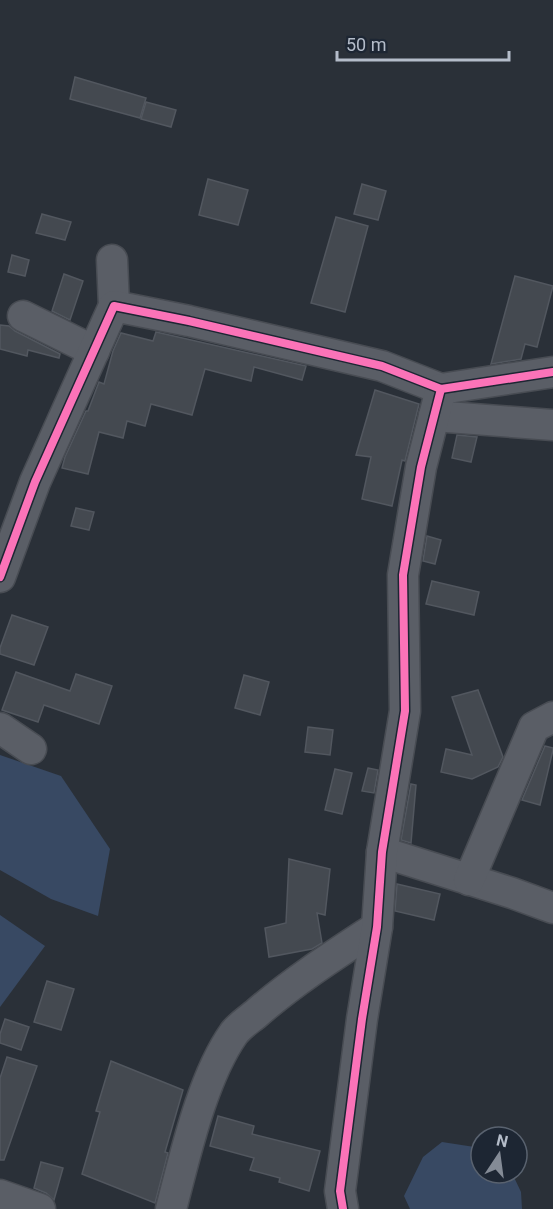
<svg xmlns="http://www.w3.org/2000/svg" width="553" height="1209" font-family="Roboto,sans-serif">
<style>
.water{fill:#384963}
.building{fill:#444950;stroke:#52575f;stroke-width:1.5}
.lines{fill:none;stroke-linecap:round;stroke-linejoin:round}
.minor-casing{stroke:#484c53;stroke-width:33}
.minor{stroke:#5a5e66;stroke-width:30}
.cycleway-casing{stroke:#1d2633;stroke-width:11}
.cycleway{stroke:#fb73b8;stroke-width:8}
</style>
<rect width="100%" height="100%" fill="#2a3038"/>
<g class="water">
<polygon points="0,755 61,776 110,849 98,916 51,899 0,870"/>
<polygon points="0,915 45,946 0,1007"/>
<polygon points="442,1142 481,1148 481,1173 512,1173 521,1192 522,1209 410,1209 404,1196 423,1157"/>
</g>
<g class="building">
<polygon points="75,77 146,98 140,118 70,99"/>
<polygon points="146,102 176,110 171,127 141,119"/>
<polygon points="208,179 248,190 238,225 199,215"/>
<polygon points="362,184 386,191 378,220 354,214"/>
<polygon points="42,214 71,222 65,240 36,233"/>
<polygon points="336,217 368,226 345,312 311,303"/>
<polygon points="12,255 29,260 25,276 8,272"/>
<polygon points="64,274 83,281 70,320 52,311"/>
<polygon points="515,276 553,286 537,347 525,344 521,359 491,364"/>
<polygon points="0,325 9,326 15,331 60,354 59,358 28,350 27,356 0,349"/>
<polygon points="156,332 306,366 302,380 254,367 251,381 205,369 192,415 151,404 145,426 127,421 123,438 99,432 88,474 62,468 65,457 86,411 88,411 99,382 104,384 113,351 121,333 153,341"/>
<polygon points="375,390 419,404 405,461 402,460 392,506 362,499 371,457 356,455"/>
<polygon points="457,435 477,437 471,462 452,458"/>
<polygon points="76,508 94,512 89,530 71,526"/>
<polygon points="427,536 441,540 435,564 423,561"/>
<polygon points="432,581 479,592 474,615 426,604"/>
<polygon points="12,615 48,627 34,665 0,654 0,648"/>
<polygon points="16,672 70,691 76,674 112,686 99,724 44,705 38,722 2,710"/>
<polygon points="244,675 269,682 260,715 235,708"/>
<polygon points="478,690 503,757 498,767 472,779 441,772 446,749 472,755 452,697"/>
<polygon points="308,727 333,730 330,755 305,752"/>
<polygon points="545,746 553,748 553,750 540,805 522,800"/>
<polygon points="368,768 378,770 374,793 362,791"/>
<polygon points="335,769 352,773 342,814 325,810"/>
<polygon points="411,784 416,785 411,843 401,840"/>
<polygon points="289,859 330,869 325,915 317,913 322,943 312,949 269,957 265,928 286,923"/>
<polygon points="397,884 440,894 434,920 395,911"/>
<polygon points="47,981 74,989 61,1030 34,1022"/>
<polygon points="5,1019 29,1027 21,1050 0,1043 0,1034"/>
<polygon points="7,1057 37,1066 4,1160 0,1160 0,1078"/>
<polygon points="111,1061 183,1090 165,1152 168,1153 155,1203 82,1174 100,1112 96,1111"/>
<polygon points="218,1116 254,1126 252,1134 320,1151 309,1191 279,1182 280,1178 250,1170 254,1158 210,1146"/>
<polygon points="41,1162 63,1168 54,1200 46,1193 34,1188"/>
</g>
<g class="lines">
<defs>
<g id="minor">
<polyline points="112,260 114,306"/>
<polyline points="23,316 94,351"/>
<polyline points="434,416 553,425"/>
<polyline points="0,577 35,482 114,306 189,321 382,366 441,389 553,372"/>
<polyline points="0,728 31,749"/>
<polyline points="382,852 512,893 553,908"/>
<polyline points="469,880 534,727 553,717"/>
<polyline points="0,1195 40,1209"/>
<path d="M171,1209C185,1156 202,1078 234,1033C240,1025 250,1019 258,1012C295,980 336,954 377,927"/>
<polyline points="343,1209 340,1191 362,1019 377,927 382,852 405,711 403,575 421,467 441,389"/>
</g>
</defs>
<use href="#minor" class="minor-casing"/>
<use href="#minor" class="minor"/>
<defs>
<g id="cycleway">
<polyline points="0,577 35,482 114,306 189,321 382,366 441,389 553,372"/>
<polyline points="343,1209 340,1191 362,1019 377,927 382,852 405,711 403,575 421,467 441,389"/>
</g>
</defs>
<use href="#cycleway" class="cycleway-casing"/>
<use href="#cycleway" class="cycleway"/>
</g>
<g transform="translate(499 1155) rotate(13)"><circle r="28" fill="#1d2633" stroke="#59626f" stroke-width="1.5"/>
<path d="M0-4.5L10 22L0 15L-10 22Z" fill="#848b96"/>
<text y="-9" font-size="16" font-weight="bold" text-anchor="middle" fill="#b4bcc9">N</text>
</g>
<path d="M337 51v9h172v-9" fill="none" stroke="#b4bcc9" stroke-width="3"/>
<text x="346" y="51" font-size="18" fill="#b4bcc9" stroke="#1d2633" stroke-width="4.5" paint-order="stroke">50 m</text>
</svg>
